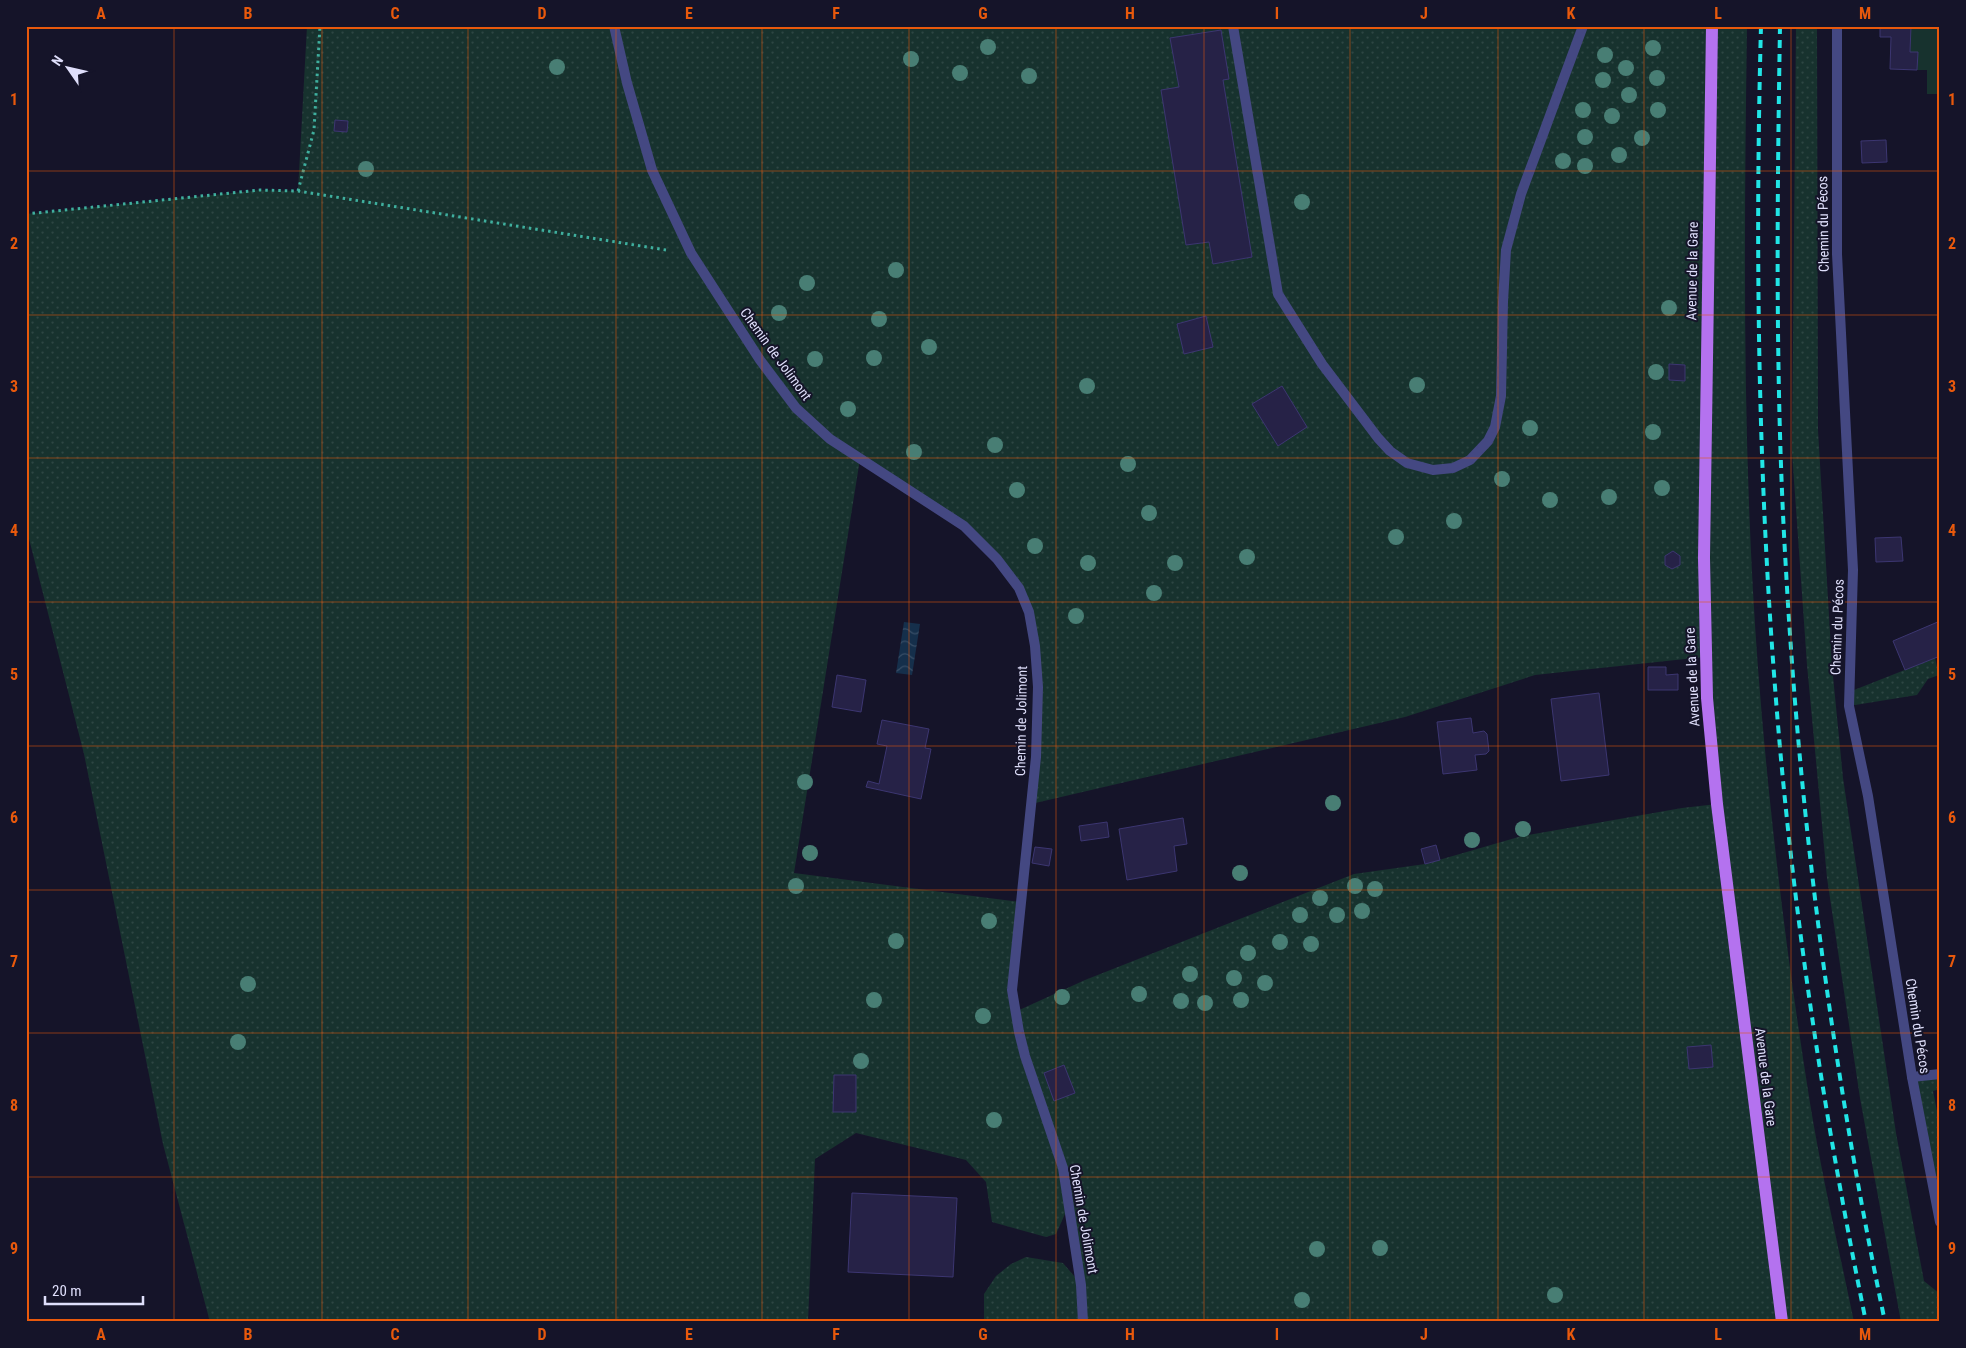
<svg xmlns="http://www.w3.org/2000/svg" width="1966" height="1348" font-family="'Roboto Condensed',sans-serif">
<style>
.grass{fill:url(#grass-dots);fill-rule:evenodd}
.park{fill:#17322e}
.water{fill:url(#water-waves)}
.building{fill:#262247;stroke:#3c3671}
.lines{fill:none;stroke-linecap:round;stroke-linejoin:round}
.path{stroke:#3faf9e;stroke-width:3;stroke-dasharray:2.5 4;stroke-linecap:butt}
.lane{stroke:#444882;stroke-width:10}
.street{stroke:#444882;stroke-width:10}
.primary{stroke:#b472ef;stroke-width:12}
.rail{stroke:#21e5e6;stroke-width:4;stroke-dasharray:8 6;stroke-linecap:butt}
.tree{fill:#487e74}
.grid{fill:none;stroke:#e8590c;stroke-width:1;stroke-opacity:0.55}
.labels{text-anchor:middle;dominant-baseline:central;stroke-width:4;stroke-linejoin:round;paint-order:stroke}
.street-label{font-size:14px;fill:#dfdffb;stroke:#151429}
.neatline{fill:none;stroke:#e8590c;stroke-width:2}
.grid-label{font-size:16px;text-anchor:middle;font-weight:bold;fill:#e8590c}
</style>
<defs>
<pattern id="grass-dots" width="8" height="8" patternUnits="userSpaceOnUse" patternTransform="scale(1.25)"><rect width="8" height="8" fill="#17322e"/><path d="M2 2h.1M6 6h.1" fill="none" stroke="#2d4643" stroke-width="1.8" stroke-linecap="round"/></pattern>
<pattern id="water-waves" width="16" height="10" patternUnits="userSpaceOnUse" patternTransform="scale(1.25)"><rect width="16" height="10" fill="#152f4b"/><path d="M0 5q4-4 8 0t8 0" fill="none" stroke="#374d66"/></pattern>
</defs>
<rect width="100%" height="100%" fill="#151429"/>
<g class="grass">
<path d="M307,26H1747C1744,240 1742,454 1758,668C1769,813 1787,959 1810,1103C1822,1177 1839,1249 1854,1322H984V1294L996,1276L1011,1264L1026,1257L1063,1263L1081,1284L1069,1205L1056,1234L1046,1237L992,1222L986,1182L966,1160L856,1133L815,1159L808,1322H210L163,1144L84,754L26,527V214L260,190L298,191ZM860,459L983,543L1019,588L1035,646L1031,804L1405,717L1535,675L1704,657L1717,804L1682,808L1522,836L1425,864L1354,874L1085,980L1015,1012L1019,902L794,873Z"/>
<polygon points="1796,26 1817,26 1818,430 1832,666 1843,778 1896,1133 1924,1281 1940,1294 1940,1322 1901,1322 1860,1098 1827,878 1807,665 1792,452"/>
<polygon points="1935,658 1939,675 1928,679 1917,695 1849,706 1849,692"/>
<polygon points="1940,1074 1940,1089 1933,1091 1940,1126 1940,1222 1912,1077"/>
</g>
<polygon class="park" points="1911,26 1940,26 1940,94 1927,94 1927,70 1917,70 1918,53 1910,52"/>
<polygon class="water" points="904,622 920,624 912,675 896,673"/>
<g class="building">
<polygon points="1880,26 1911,26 1910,52 1918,52 1917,70 1890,69 1891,37 1880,37"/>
<polygon points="1221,30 1229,79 1223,80 1252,257 1213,264 1209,242 1186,245 1161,90 1179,87 1170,38"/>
<polygon points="335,120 348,121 347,132 334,131"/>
<polygon points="1886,140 1887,162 1862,163 1861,141"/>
<polygon points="1206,316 1213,347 1184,354 1177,324"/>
<polygon points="1669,364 1685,365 1685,381 1669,380"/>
<polygon points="1282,386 1307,427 1278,446 1252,404"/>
<polygon points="1901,537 1903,561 1876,562 1875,538"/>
<polygon points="1673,551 1680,556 1680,565 1672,569 1665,565 1665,556"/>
<polygon points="1940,621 1940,656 1905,670 1893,641"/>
<polygon points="1648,667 1666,667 1666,675 1678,674 1678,690 1648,690"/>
<polygon points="837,675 866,680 861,712 832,707"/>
<polygon points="1599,693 1609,775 1561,781 1551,699"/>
<polygon points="1471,718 1473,733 1484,731 1487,734 1489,751 1486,754 1475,755 1477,770 1443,774 1437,722"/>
<polygon points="882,720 929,729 925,748 931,749 921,799 866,787 868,781 879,784 887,746 877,744"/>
<polygon points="1183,818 1187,844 1174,846 1177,871 1127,880 1119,829"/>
<polygon points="1107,822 1109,837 1081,841 1079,826"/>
<polygon points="1436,845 1440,860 1425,864 1421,849"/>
<polygon points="1035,847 1052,849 1049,866 1032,863"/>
<polygon points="1711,1045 1713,1067 1689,1069 1687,1047"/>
<polygon points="1064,1065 1075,1093 1054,1101 1044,1073"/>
<polygon points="834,1075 856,1075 856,1112 833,1112"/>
<polygon points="852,1193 957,1198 953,1277 848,1272"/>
</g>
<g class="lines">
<g class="path">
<polyline points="298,191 314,130 320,26"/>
<polyline points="26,214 260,190 298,191 666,250"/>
</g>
<g class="lane">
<polyline points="614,26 627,83 652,170 691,253 760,360 796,408 830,439 964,526 997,559 1019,588 1029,612 1035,646 1038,687 1036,757 1012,990 1019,1032 1025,1056 1063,1168 1081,1285 1083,1322"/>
<polyline points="1233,26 1278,294 1322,364 1378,438 1390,451 1407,463 1433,470 1453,468 1470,460 1488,441 1495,427 1501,396 1503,302 1506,250 1521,194 1583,26"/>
<polyline points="1912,1077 1940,1074"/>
</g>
<polyline class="street" points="1837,26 1837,254 1853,570 1849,706 1868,796 1912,1077 1940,1222"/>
<polyline class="primary" points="1712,26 1704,558 1707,698 1717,804 1782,1322"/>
<g class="rail">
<path d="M1761,26C1755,246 1758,468 1775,687C1791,900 1823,1112 1866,1322"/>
<path d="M1780,26C1777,207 1775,389 1786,570C1800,823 1833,1074 1885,1322"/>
</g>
</g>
<g class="tree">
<circle cx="988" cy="47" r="8"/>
<circle cx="1653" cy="48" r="8"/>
<circle cx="1605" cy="55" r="8"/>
<circle cx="911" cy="59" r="8"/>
<circle cx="557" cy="67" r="8"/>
<circle cx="1626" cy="68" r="8"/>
<circle cx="960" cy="73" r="8"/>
<circle cx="1029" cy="76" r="8"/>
<circle cx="1657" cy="78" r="8"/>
<circle cx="1603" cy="80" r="8"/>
<circle cx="1629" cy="95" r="8"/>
<circle cx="1583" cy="110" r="8"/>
<circle cx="1658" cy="110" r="8"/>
<circle cx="1612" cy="116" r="8"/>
<circle cx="1585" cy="137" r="8"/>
<circle cx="1642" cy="138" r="8"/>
<circle cx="1619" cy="155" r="8"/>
<circle cx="1563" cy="161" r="8"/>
<circle cx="1585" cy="166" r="8"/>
<circle cx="366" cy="169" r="8"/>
<circle cx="1302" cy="202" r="8"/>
<circle cx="896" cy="270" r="8"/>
<circle cx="807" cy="283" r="8"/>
<circle cx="1669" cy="308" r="8"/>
<circle cx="779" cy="313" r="8"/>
<circle cx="879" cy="319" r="8"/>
<circle cx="929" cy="347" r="8"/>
<circle cx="874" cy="358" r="8"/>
<circle cx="815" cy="359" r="8"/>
<circle cx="1656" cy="372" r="8"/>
<circle cx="1417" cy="385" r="8"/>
<circle cx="1087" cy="386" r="8"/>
<circle cx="848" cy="409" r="8"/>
<circle cx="1530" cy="428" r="8"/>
<circle cx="1653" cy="432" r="8"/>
<circle cx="995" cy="445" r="8"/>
<circle cx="914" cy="452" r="8"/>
<circle cx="1128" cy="464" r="8"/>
<circle cx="1502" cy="479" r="8"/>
<circle cx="1662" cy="488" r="8"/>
<circle cx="1017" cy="490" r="8"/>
<circle cx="1609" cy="497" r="8"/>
<circle cx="1550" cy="500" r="8"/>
<circle cx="1149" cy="513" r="8"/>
<circle cx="1454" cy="521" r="8"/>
<circle cx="1396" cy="537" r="8"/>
<circle cx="1035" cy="546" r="8"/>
<circle cx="1247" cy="557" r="8"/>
<circle cx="1088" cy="563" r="8"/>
<circle cx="1175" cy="563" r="8"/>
<circle cx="1154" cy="593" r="8"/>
<circle cx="1076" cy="616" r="8"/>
<circle cx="805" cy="782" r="8"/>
<circle cx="1333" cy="803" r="8"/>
<circle cx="1523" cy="829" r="8"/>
<circle cx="1472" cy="840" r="8"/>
<circle cx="810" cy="853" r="8"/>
<circle cx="1240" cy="873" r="8"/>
<circle cx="796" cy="886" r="8"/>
<circle cx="1355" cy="886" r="8"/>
<circle cx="1375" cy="889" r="8"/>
<circle cx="1320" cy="898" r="8"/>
<circle cx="1362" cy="911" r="8"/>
<circle cx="1300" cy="915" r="8"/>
<circle cx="1337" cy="915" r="8"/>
<circle cx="989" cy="921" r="8"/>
<circle cx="896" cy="941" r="8"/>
<circle cx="1280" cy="942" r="8"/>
<circle cx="1311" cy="944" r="8"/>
<circle cx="1248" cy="953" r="8"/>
<circle cx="1190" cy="974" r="8"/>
<circle cx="1234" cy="978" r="8"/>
<circle cx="1265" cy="983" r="8"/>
<circle cx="248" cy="984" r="8"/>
<circle cx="1139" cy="994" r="8"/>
<circle cx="1062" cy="997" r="8"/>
<circle cx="874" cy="1000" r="8"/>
<circle cx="1241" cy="1000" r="8"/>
<circle cx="1181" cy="1001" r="8"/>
<circle cx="1205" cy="1003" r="8"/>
<circle cx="983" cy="1016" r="8"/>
<circle cx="238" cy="1042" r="8"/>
<circle cx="861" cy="1061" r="8"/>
<circle cx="994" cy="1120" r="8"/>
<circle cx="1380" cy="1248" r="8"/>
<circle cx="1317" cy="1249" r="8"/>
<circle cx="1555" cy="1295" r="8"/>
<circle cx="1302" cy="1300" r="8"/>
</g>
<path class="grid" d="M174,26V1322M322,26V1322M468,26V1322M616,26V1322M762,26V1322M909,26V1322M1056,26V1322M1204,26V1322M1350,26V1322M1498,26V1322M1644,26V1322M1791,26V1322M26,171H1940M26,315H1940M26,458H1940M26,602H1940M26,746H1940M26,890H1940M26,1033H1940M26,1177H1940"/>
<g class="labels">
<g class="street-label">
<text transform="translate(1823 224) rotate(-91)">Chemin du Pécos</text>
<text transform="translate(1692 271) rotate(-89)">Avenue de la Gare</text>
<text transform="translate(776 354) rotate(54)">Chemin de Jolimont</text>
<text transform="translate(1837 627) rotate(-88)">Chemin du Pécos</text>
<text transform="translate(1692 677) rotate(-93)">Avenue de la Gare</text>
<text transform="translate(1021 721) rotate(-89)">Chemin de Jolimont</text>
<text transform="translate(1918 1026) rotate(81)">Chemin du Pécos</text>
<text transform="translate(1766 1077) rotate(83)">Avenue de la Gare</text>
<text transform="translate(1084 1219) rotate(80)">Chemin de Jolimont</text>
</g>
</g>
<rect width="1966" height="1348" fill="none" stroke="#151429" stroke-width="55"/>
<g transform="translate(68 68) rotate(304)" stroke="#151429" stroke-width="4" paint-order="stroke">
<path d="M0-4L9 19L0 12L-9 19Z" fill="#dfdffb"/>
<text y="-8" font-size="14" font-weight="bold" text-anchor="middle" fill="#dfdffb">N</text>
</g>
<path d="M45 1296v8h98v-8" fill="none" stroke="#dfdffb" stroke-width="2.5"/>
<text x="52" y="1296" font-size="15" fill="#dfdffb" stroke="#151429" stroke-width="4" paint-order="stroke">20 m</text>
<rect x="28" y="28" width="1910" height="1292" class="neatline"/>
<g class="grid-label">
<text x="101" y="19">A</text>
<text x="248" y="19">B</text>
<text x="395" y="19">C</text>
<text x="542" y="19">D</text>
<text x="689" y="19">E</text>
<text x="836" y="19">F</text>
<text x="983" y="19">G</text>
<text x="1130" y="19">H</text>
<text x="1277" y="19">I</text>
<text x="1424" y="19">J</text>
<text x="1571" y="19">K</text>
<text x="1718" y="19">L</text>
<text x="1865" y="19">M</text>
<text x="14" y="105">1</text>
<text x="1952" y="105">1</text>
<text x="14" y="249">2</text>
<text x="1952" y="249">2</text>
<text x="14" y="392">3</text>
<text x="1952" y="392">3</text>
<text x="14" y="536">4</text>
<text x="1952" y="536">4</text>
<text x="14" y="680">5</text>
<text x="1952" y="680">5</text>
<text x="14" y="823">6</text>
<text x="1952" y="823">6</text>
<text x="14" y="967">7</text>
<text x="1952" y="967">7</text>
<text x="14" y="1111">8</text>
<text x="1952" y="1111">8</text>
<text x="14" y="1254">9</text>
<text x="1952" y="1254">9</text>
<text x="101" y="1340">A</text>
<text x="248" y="1340">B</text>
<text x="395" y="1340">C</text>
<text x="542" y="1340">D</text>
<text x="689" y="1340">E</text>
<text x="836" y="1340">F</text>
<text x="983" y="1340">G</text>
<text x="1130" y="1340">H</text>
<text x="1277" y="1340">I</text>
<text x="1424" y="1340">J</text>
<text x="1571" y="1340">K</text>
<text x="1718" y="1340">L</text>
<text x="1865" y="1340">M</text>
</g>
</svg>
